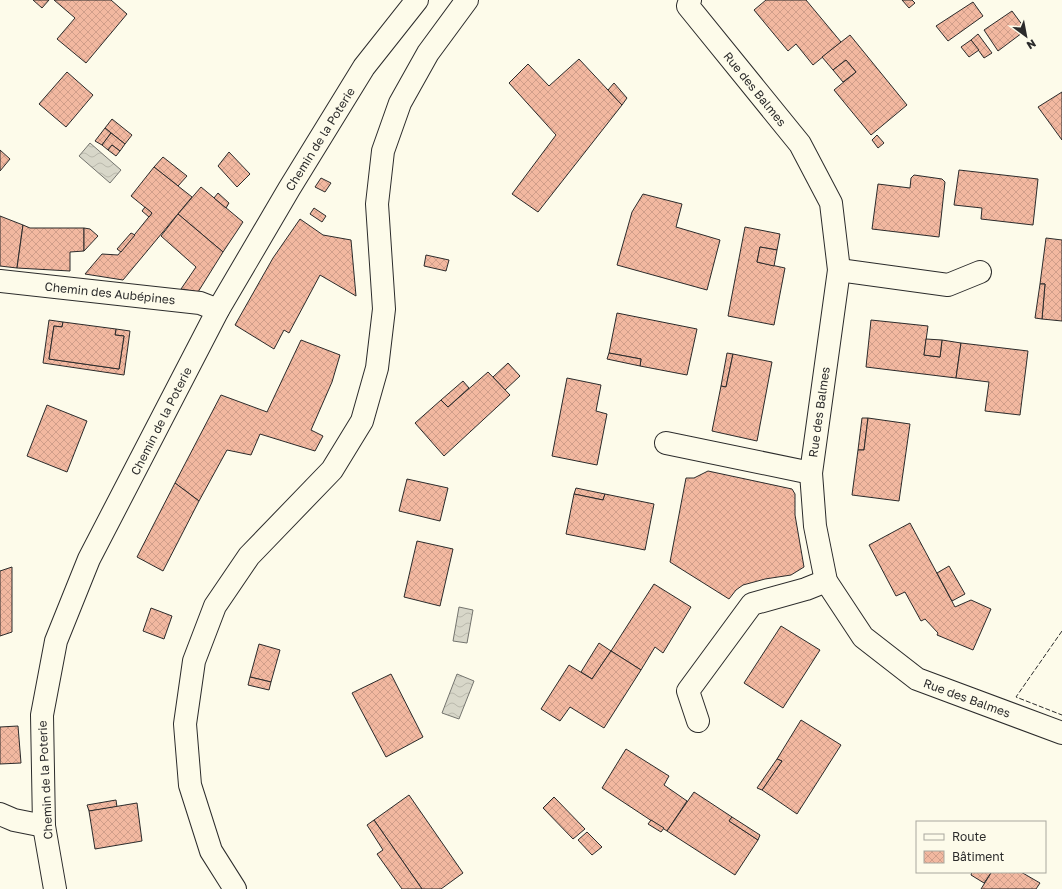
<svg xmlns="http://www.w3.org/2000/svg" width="1062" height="889" font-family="'Golos Text',sans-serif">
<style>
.water{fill:url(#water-waves);stroke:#74746e}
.building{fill:url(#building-cross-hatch);stroke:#2b2b2b}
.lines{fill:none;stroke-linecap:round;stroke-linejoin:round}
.minor-casing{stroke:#2b2b2b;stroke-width:24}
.secondary-casing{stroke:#2b2b2b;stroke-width:24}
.minor{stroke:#fdfbea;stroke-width:22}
.secondary{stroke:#fdfbea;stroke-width:22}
.fence{stroke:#2b2b2b;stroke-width:1;stroke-dasharray:5 2;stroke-linecap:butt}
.labels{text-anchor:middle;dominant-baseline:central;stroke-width:3;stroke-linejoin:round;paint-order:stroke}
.street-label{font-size:12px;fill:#2b2b2b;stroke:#fdfbea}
</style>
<defs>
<pattern id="water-waves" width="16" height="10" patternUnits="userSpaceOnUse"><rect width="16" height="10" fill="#d8d7c9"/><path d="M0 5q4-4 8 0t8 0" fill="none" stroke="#bab9ad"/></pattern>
<pattern id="building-cross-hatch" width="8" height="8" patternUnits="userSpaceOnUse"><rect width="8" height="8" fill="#f2b8a0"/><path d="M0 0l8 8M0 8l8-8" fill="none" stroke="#d09e8a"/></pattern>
</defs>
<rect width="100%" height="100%" fill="#fdfbea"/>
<g class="water">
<polygon points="90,143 121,170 110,183 79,156"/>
<polygon points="459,607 473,610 467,643 453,641"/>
<polygon points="457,674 474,681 459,719 442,713"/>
</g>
<g class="building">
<polygon points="33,0 49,0 42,8"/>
<polygon points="54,0 111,0 127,14 86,63 57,39 75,18"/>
<polygon points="766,0 806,0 841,42 813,65 796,44 788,51 754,10"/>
<polygon points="902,0 912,0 915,3 909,8"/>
<polygon points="973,2 983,16 948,41 936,26"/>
<polygon points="1012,11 1026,30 998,51 984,30"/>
<polygon points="978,34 992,53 984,58 971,40"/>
<polygon points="850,35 907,105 871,135 834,90 856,72 846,60 833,70 822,57"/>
<polygon points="971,40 979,50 969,57 961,47"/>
<polygon points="579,59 622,105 538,212 512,194 556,135 509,83 528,64 549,86"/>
<polygon points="846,60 856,72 843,82 833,70"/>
<polygon points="67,72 93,95 66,127 39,104"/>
<polygon points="614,83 627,98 622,105 608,90"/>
<polygon points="1062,92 1062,140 1038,107"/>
<polygon points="112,119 132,135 125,144 105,128"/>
<polygon points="105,128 111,133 102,145 95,141"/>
<polygon points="111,133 125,144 120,151 112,145 108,150 102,145"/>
<polygon points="877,135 884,143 878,148 872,140"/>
<polygon points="112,145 120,151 116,156 108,150"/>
<polygon points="0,150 10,159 0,171"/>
<polygon points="229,152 250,174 237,187 218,166"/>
<polygon points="163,157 187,176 178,186 154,167"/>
<polygon points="154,167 192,197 123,280 85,274 102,254 118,255 152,213 131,196"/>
<polygon points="959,170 1038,179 1033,225 981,219 982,208 954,205"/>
<polygon points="914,175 942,179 945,182 939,237 872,229 878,184 910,188 911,178"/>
<polygon points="321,178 331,183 325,192 315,187"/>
<polygon points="201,187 243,222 223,252 178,214"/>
<polygon points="218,193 229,203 226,208 214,198"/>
<polygon points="643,194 682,204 676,227 720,240 707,290 617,265 632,212"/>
<polygon points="145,207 152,213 149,217 142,211"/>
<polygon points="314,208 326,216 322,222 310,214"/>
<polygon points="178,214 223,252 198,292 181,289 196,267 161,236"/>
<polygon points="0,216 23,225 17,268 0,266"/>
<polygon points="300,219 323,235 351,240 356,296 320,275 289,333 284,330 274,349 235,325 273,258"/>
<polygon points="23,225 30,228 84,228 84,251 70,252 70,271 17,268"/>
<polygon points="745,227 780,234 777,250 760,247 757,262 785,268 774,325 728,316"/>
<polygon points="84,228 90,229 98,236 84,251"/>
<polygon points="131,233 135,235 121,252 117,249"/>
<polygon points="1046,238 1062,240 1062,321 1042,319 1045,284 1040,284"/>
<polygon points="760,247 777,250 774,266 757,262"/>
<polygon points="426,255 449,260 446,271 424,266"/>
<polygon points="1040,284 1045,284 1042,319 1035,318"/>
<polygon points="617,313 697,329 687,375 640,366 641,359 609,353"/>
<polygon points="49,320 63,322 62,327 54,326 49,359 119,369 124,336 115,335 116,329 130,331 124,375 43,363"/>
<polygon points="871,320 928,326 924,355 940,357 942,340 961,343 956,378 866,367"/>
<polygon points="63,322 116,329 115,335 124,336 119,369 49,359 54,326 62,327"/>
<polygon points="926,339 942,340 940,357 924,355"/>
<polygon points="301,340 340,355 332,382 311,430 323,436 315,451 260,434 251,455 227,450 199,501 175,483 221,395 267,412"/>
<polygon points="961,343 1028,351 1020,415 985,411 989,382 956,378"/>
<polygon points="609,353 641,359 640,366 607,359"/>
<polygon points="727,353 733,354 726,387 721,386"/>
<polygon points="733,354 772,362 757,441 712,431 721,386 726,387"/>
<polygon points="508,363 520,376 505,390 493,377"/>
<polygon points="488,372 510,395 444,456 415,423 441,400 448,407"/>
<polygon points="567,378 601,385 596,411 607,414 597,465 552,456"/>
<polygon points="463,381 469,388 448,407 441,400"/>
<polygon points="47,405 87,421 67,472 27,456"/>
<polygon points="862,418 868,418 864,450 858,450"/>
<polygon points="868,418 910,424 899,501 852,495 858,450 864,450"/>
<polygon points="708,471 792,489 795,494 795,515 804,567 791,575 765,579 743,585 736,590 729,599 670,562 686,478 694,478"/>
<polygon points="407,479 448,488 440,521 399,511"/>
<polygon points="175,483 199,501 163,571 137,557"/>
<polygon points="576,488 605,494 603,500 574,494"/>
<polygon points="574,494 603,500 605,494 654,504 645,550 566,534"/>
<polygon points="910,523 955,607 971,600 991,609 973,650 937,635 938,633 925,619 921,621 905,592 896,596 869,545"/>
<polygon points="417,541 453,549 440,606 404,597"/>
<polygon points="949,566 965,594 952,601 937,573"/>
<polygon points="12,567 12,632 0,636 0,571"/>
<polygon points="654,584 691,607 663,653 655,647 641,670 611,651"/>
<polygon points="151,608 172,616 164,639 143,631"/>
<polygon points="781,626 820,650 783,708 744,683"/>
<polygon points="599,643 611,651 592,679 581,672"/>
<polygon points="259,644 280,650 271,682 250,677"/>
<polygon points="611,651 641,670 604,728 570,707 560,721 541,709 569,665 592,679"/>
<polygon points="391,674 423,737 386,757 352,693"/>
<polygon points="250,677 271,682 269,690 248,685"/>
<polygon points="801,720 841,745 797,814 762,790 782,761 777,759"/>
<polygon points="18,726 21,763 0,764 0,727"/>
<polygon points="626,749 669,776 664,785 687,801 667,831 602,788"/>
<polygon points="777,759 782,761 762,790 757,788"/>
<polygon points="694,792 732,817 729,821 758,840 735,875 667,831"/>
<polygon points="409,795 463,873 441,889 422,889 374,820"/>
<polygon points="554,797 585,829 573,839 543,808"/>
<polygon points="116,800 117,807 89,811 87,805"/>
<polygon points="137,803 142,841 95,849 89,811"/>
<polygon points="732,817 760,835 758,840 729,821"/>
<polygon points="374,820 422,889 402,889 377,854 383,850 367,825"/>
<polygon points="651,820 664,828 661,832 648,824"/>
<polygon points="587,832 602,847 592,855 578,840"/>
<polygon points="972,872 988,872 991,873 984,883 971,875"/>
<polygon points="988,872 1021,872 1040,883 1036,889 981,889 991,873"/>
</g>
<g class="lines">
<defs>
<g id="minor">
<polyline points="690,0 688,6 800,144 831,203 839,270 811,473 815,526 826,581 863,637 917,679 1062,733"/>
<polyline points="839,270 948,285 980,272"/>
<polyline points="0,281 200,303 218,310"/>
<polyline points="666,443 811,473"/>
<polyline points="698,721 688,691 752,604 806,589 826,581"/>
<polyline points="0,814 14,820 44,826"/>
<polyline points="55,889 44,826 42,715 56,641 89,559 218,310 289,189 364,67 417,0"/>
</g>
<polyline id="secondary" points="235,889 211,851 190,785 185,724 194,661 215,606 249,556 332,470 362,421 377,368 384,309 377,204 383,151 400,103 428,53 467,0"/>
</defs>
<use href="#minor" class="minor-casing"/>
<use href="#secondary" class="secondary-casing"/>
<use href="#minor" class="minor"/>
<use href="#secondary" class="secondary"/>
<polyline class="fence" points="1062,631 1016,697 1062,715"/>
</g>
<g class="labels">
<g class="street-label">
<text transform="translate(755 89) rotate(51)">Rue des Balmes</text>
<text transform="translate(320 139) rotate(-58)">Chemin de la Poterie</text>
<text transform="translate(110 293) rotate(6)">Chemin des Aubépines</text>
<text transform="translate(819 412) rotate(-82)">Rue des Balmes</text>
<text transform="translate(161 421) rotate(-63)">Chemin de la Poterie</text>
<text transform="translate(967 698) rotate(20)">Rue des Balmes</text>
<text transform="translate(45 780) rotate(-93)">Chemin de la Poterie</text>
</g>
</g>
<rect x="916" y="821" width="130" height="52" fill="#fdfbea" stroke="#a9a89e"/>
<rect x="924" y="834" width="20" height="6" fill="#fdfbea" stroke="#a9a89e"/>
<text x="952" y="841" font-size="12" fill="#2b2b2b">Route</text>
<rect x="924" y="851" width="20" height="12" fill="url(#building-cross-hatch)" stroke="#a9a89e"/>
<text x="952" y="861" font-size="12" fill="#2b2b2b">Bâtiment</text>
<g transform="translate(1026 36) rotate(148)" stroke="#fdfbea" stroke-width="3" paint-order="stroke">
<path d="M0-3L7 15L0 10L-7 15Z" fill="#2b2b2b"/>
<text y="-6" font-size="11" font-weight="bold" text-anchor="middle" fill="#2b2b2b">N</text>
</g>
</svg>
